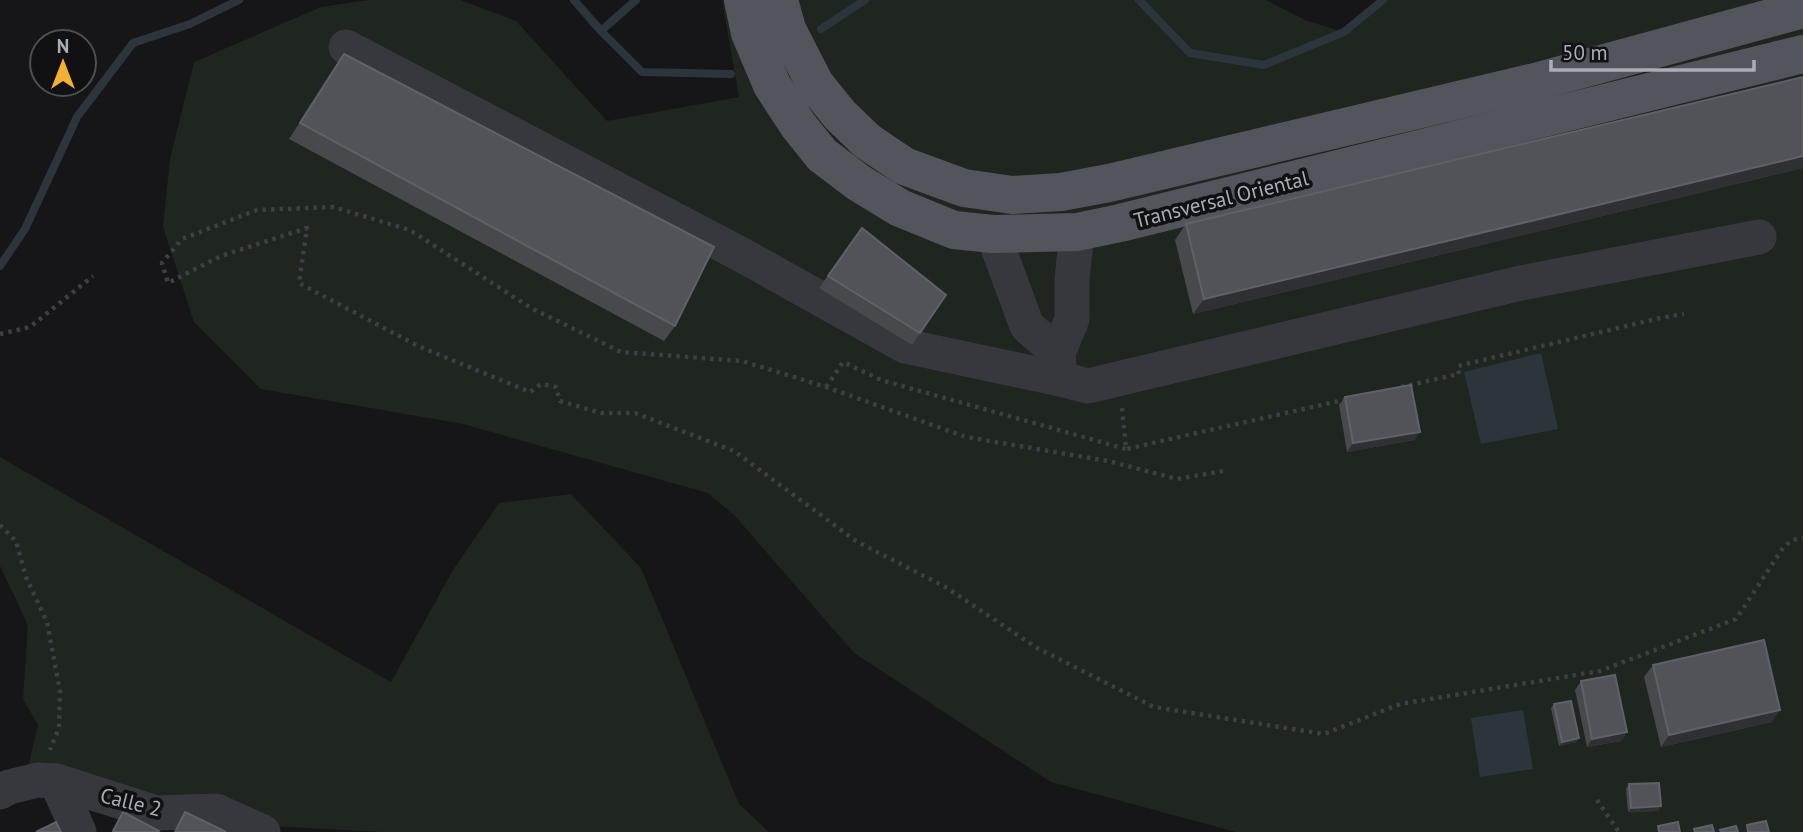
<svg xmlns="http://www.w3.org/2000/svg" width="1803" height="832" font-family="'PT Sans',sans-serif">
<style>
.green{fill:#1e261f}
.water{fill:#2c353c}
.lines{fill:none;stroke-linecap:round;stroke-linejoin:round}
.stream{stroke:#2c353c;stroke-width:8}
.path{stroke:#3d3f44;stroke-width:4.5;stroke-dasharray:3.5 5;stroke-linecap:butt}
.minor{stroke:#37383d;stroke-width:35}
.major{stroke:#53555c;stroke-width:38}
.wall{fill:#47494d}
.shaded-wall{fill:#2f3033}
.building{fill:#525359;stroke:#5f6168;stroke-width:2}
.labels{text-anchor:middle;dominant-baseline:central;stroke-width:7;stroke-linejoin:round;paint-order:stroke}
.street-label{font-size:21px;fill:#a8adb8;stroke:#111113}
</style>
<rect width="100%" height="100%" fill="#161618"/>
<g class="green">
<polygon points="368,0 460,0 516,21 607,121 739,97 722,0 1266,0 1305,20 1343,32 1383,0 1803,0 1803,832 1236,832 1051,782 854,653 735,516 708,493 463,424 261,389 194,322 163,227 170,159 194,62 321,7"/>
<polygon points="0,457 391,682 453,570 499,503 571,494 641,568 739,804 769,832 383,832 193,822 25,779 38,725 23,699 28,625 0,566"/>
</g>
<g class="water">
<polygon points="1541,353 1558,429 1481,444 1464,372"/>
<polygon points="1523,710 1533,769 1480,777 1471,718"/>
</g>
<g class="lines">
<g class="stream">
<polyline points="574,0 601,31 642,72 731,74"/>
<polyline points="1139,0 1190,53 1264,65 1344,32 1383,0"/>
<polyline points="821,29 865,0"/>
<polyline points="601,31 636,0"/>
<polyline points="0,266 25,229 77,117 133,43 190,24 239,0"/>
</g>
<g class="path">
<polyline points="0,334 30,327 93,276"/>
<polyline points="826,387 843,362 881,380 1126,449"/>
<polyline points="1401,387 1459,374 1458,366 1660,318 1684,314"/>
<polyline points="1122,408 1126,449 1348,399"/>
<polyline points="1223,471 1177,479 1108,461 966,437 826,387 742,361 621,352 531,308 410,230 333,207 257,210 182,239 162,263 168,283 221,256 307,228 299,283 418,346 530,392 541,384 556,387 560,401 601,413 635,413 734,451 856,541 947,588 1037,648 1154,707 1324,734 1400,704 1600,671 1736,619 1783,548 1792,540 1803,538"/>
<polyline points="0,525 16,541 26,577 47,622 60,691 59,728 50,750"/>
<polyline points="1597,800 1619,832"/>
</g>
<g class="minor">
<polyline points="346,47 742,255 905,346 1060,379 1058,353 1072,319 1072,279 1077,232"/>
<polyline points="993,234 1027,326 1058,353"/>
<polyline points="1060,379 1088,386 1521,283 1759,237"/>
<polyline points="56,781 79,832"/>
<polyline points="0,792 9,787 38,780 56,781 156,813 216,811 263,832"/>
</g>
<g class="major">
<polyline points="743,0 750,33 772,85 798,125 822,155 859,183 900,208 954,230 993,234 1077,232 1120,223 1803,54"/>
<polyline points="779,0 787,29 815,84 840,115 867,141 904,166 964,188 1012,195 1061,192 1109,183 1535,82 1803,9"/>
</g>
</g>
<g class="wall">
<polygon points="344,54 675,326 664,341 289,139"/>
<polygon points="1803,77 1803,168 1193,314 1175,240 1186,224"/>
<polygon points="862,228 946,295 912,345 819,288"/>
<polygon points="1345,397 1420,432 1414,440 1347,452 1339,405"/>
<polygon points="1653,665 1772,722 1661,747 1644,677"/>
<polygon points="1581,681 1627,732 1621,741 1587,747 1575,690"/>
<polygon points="1554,704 1579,738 1576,742 1559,746 1551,708"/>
<polygon points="1629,784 1661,806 1658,811 1628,812 1626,789"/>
</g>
<g class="shaded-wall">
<polygon points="1803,156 1803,168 1193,314 1204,299"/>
<polygon points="1420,432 1414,440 1347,452 1353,443"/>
<polygon points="1780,710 1772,722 1661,747 1669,735"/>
<polygon points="1627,732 1621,741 1587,747 1592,739"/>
<polygon points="1579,738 1576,742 1559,746 1562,742"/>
<polygon points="1661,806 1658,811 1628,812 1631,808"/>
</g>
<g class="building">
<polygon points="344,54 714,247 675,326 300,123"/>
<polygon points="1803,77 1803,156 1204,299 1186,224"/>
<polygon points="862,228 946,295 920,333 828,276"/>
<polygon points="1411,385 1420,432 1353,443 1345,397"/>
<polygon points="1764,640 1780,710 1669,735 1653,665"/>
<polygon points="1615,675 1627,732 1592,739 1581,681"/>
<polygon points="1571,701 1579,738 1562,742 1554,704"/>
<polygon points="1659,783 1661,806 1631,808 1629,784"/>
<polygon points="123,812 159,831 158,832 115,832 113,831"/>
<polygon points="185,812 226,832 175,832"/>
<polygon points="1766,821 1769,832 1748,832 1747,825"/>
<polygon points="56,822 61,832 36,832"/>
<polygon points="1678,822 1680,832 1659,832 1658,826"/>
<polygon points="1712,825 1714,832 1695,832 1694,829"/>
<polygon points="1736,826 1738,832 1721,832 1720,830"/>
</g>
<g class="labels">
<g class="street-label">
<text transform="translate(1221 199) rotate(-14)">Transversal Oriental</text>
<text transform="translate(131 802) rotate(14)">Calle 2</text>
</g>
</g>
<g transform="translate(63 63)"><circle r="33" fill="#111113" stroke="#4d4f55" stroke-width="2"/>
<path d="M0-5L12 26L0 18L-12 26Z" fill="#f2b134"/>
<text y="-10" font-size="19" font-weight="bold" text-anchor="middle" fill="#a8adb8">N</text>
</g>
<path d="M1551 60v10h203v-10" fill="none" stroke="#a8adb8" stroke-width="3.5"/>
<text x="1562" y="60" font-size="21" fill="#a8adb8" stroke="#111113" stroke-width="5" paint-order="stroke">50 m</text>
</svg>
